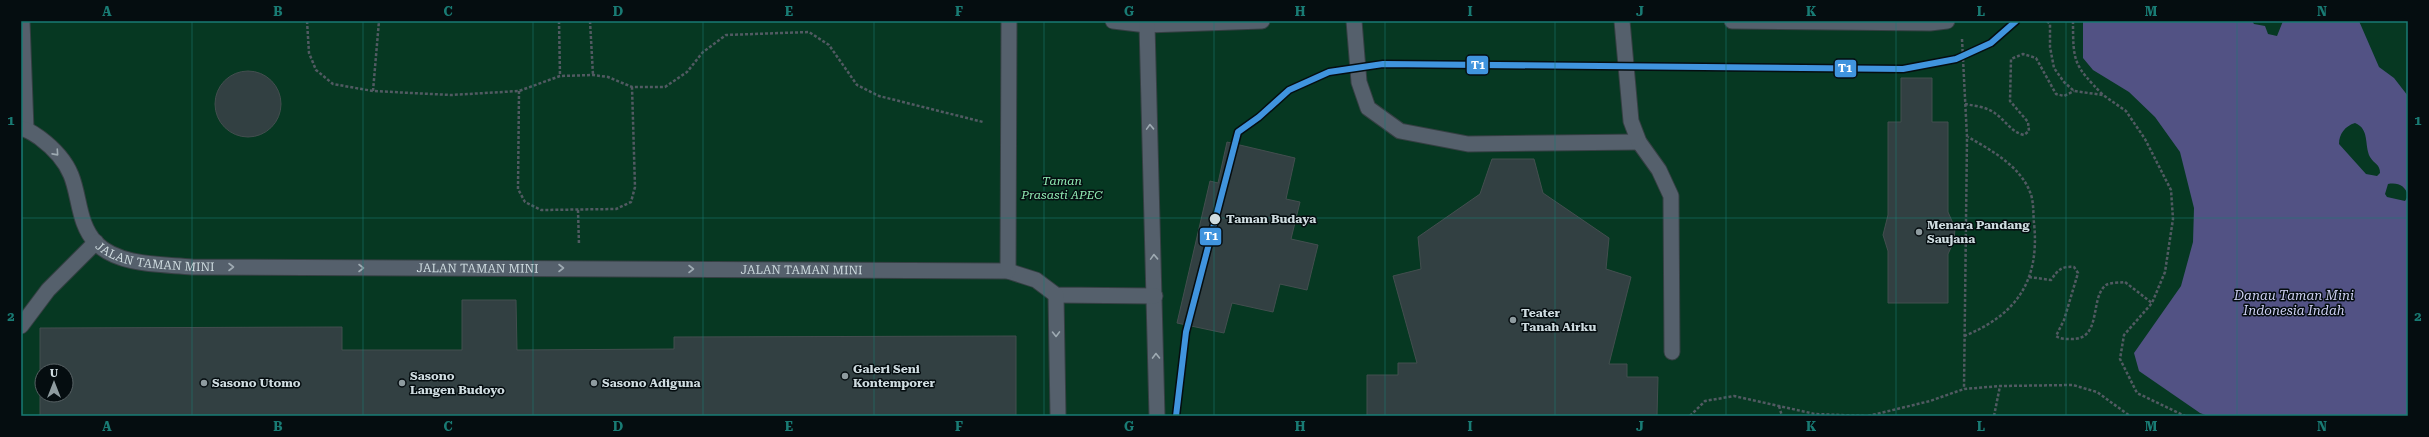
<svg xmlns="http://www.w3.org/2000/svg" width="2429" height="437" font-family="'Roboto Serif',serif">
<style>
.green{fill:#063822;fill-rule:evenodd}
.water{fill:#525284;fill-rule:evenodd}
.building{fill:#324042;stroke:#434e4f;fill-rule:evenodd}
.lines{fill:none;stroke-linecap:round;stroke-linejoin:round}
.lane-casing{stroke:#353f43;stroke-width:17}
.path{stroke:#515a62;stroke-width:2.5;stroke-dasharray:3 2;stroke-linecap:butt}
.lane{stroke:#55606c;stroke-width:15}
.tram-1-casing{stroke:#050d10;stroke-width:9}
.tram-1{stroke:#4094de;stroke-width:6}
.oneway{stroke:#9eaab2}
.grid{fill:none;stroke:#197b74;stroke-width:1;stroke-opacity:0.55}
.stop-dot{fill:#cfdce0;stroke:#050d10;stroke-width:1.5}
.poi-dot{fill:#8e9b9f;stroke:#050d10;stroke-width:1.5}
.labels{text-anchor:middle;dominant-baseline:central;stroke-width:3;stroke-linejoin:round;paint-order:stroke}
.park-label{font-size:12px;font-style:italic;fill:#90eab3;stroke:#050d10}
.stop-label{font-size:12px;font-weight:bold;fill:#cfdce0;stroke:#050d10;text-anchor:start}
.poi-label{font-size:12px;font-weight:bold;fill:#cfdce0;stroke:#050d10;text-anchor:start}
.street-label{font-size:12px;fill:#cfdce0;stroke:#050d10}
.water-label{font-size:13px;font-style:italic;fill:#cfd1f3;stroke:#050d10}
.line-badge{stroke:#050d10;stroke-width:1.5}
.badge-label{font-size:11px;text-anchor:middle;font-weight:bold;fill:#fff}
.neatline{fill:none;stroke:#197b74;stroke-width:1.5}
.grid-label{font-size:13px;text-anchor:middle;font-weight:bold;fill:#197b74}
</style>
<rect width="100%" height="100%" fill="#162227"/>
<path class="green" d="M21,21H2408V416H21ZM42,371H66V395H42Z"/>
<path class="water" d="M2083,21H2252L2254,24L2265,26L2268,34L2277,36L2283,21H2359L2379,67L2394,78L2408,96V196C2406,186 2398,182 2388,184L2385,194L2387,197L2405,201L2408,196V416H2208L2200,413L2139,371L2134,353L2181,286L2193,242L2194,208L2180,152L2155,117L2129,92L2093,70L2083,58ZM2355,123C2370,129 2364,145 2370,157C2374,164 2380,164 2380,173L2377,176L2366,174L2339,144C2339,134 2345,126 2355,123Z"/>
<g class="building">
<circle cx="248" cy="104" r="33"/>
<polygon points="1901,78 1932,78 1932,122 1948,122 1948,212 1955,228 1954,241 1948,254 1948,303 1888,303 1888,251 1883,235 1888,215 1888,122 1901,122"/>
<polygon points="1227,142 1295,158 1286,199 1300,202 1291,239 1318,245 1307,290 1280,284 1273,312 1232,303 1224,333 1177,323 1210,181 1218,183"/>
<polygon points="1492,159 1534,159 1543,193 1609,238 1606,269 1631,277 1609,364 1627,364 1627,377 1658,377 1657,416 1367,416 1367,375 1398,375 1398,363 1417,363 1393,276 1421,269 1418,237 1480,194"/>
<path d="M462,300H516L517,350L674,349V337L1016,336V416H40V328L342,327V350H462ZM42,371H66V395H42Z"/>
</g>
<g class="lines">
<defs>
<g id="lane">
<polyline points="22,21 26,129"/>
<polyline points="1113,21 1147,25 1262,21"/>
<polyline points="1354,21 1359,82 1368,108 1400,131 1468,144 1639,142"/>
<polyline points="1622,21 1631,121 1639,142 1659,170 1671,196 1672,352"/>
<polyline points="1732,21 1930,23 1947,21"/>
<polyline points="1147,25 1157,416"/>
<path id="s1" d="M21,129C28,129 34,134 40,138C52,147 65,160 71,175C80,197 78,224 96,243C119,266 161,264 192,267L1008,271L1036,280L1056,295L1155,296"/>
<polyline points="1008,271 1009,21"/>
<polyline points="1056,295 1058,416"/>
<polyline points="21,326 48,290 96,242"/>
</g>
</defs>
<use href="#lane" class="lane-casing"/>
<g class="path">
<polyline points="307,21 309,53 316,70 333,84 373,91 451,95 519,91 560,76 593,75 608,77 632,87 665,87 687,72 703,52 726,35 809,32 829,45 857,85 879,96 983,122"/>
<polyline points="559,21 560,76"/>
<polyline points="590,21 593,75"/>
<polyline points="2047,21 2050,24 2050,47 2054,68 2064,82 2074,91 2103,95 2126,111 2145,139 2171,190 2173,219 2165,272 2152,303 2124,335 2120,359 2137,393 2185,416"/>
<path d="M2073,21C2073,63 2074,65 2103,95"/>
<polyline points="1962,39 1967,137 1964,389"/>
<polyline points="373,91 379,21"/>
<polyline points="519,91 518,189 525,202 541,210 616,209 631,202 635,187 632,87"/>
<path d="M1965,104C1975,106 1988,107 1996,114C2006,121 2011,132 2024,135L2029,131L2028,122L2010,101L2011,59L2023,54L2036,58L2056,94L2064,96L2074,91"/>
<polyline points="578,210 579,245"/>
<path d="M2029,277L2051,280C2058,270 2061,266 2074,267L2078,273L2064,320L2056,336C2060,339 2065,339 2070,339C2103,341 2089,298 2106,285C2111,282 2119,283 2125,282L2152,303"/>
<path d="M1964,336C2017,315 2040,280 2034,223C2033,214 2034,201 2030,192C2020,166 1991,150 1968,137"/>
<polyline points="1779,406 1782,416"/>
<polyline points="1690,416 1705,401 1734,396 1815,414 1866,416"/>
<polyline points="1868,416 1930,401 1964,389 2000,386 2073,385 2097,392 2130,416"/>
<polyline points="1994,416 2000,386"/>
</g>
<use href="#lane" class="lane"/>
<defs>
<polyline id="tram-1" points="1176,416 1186,332 1238,132 1259,117 1289,90 1329,72 1383,64 1903,69 1956,59 1991,43 2016,21"/>
</defs>
<use href="#tram-1" class="tram-1-casing"/>
<use href="#tram-1" class="tram-1"/>
</g>
<defs><path id="oneway-chevron" d="M-2-3.5L2.5 0L-2 3.5" fill="none" stroke-width="1.6" stroke-linecap="round" stroke-linejoin="round"/></defs>
<g class="oneway">
<use href="#oneway-chevron" transform="translate(1150 127) rotate(-92)"/>
<use href="#oneway-chevron" transform="translate(56 153) rotate(48)"/>
<use href="#oneway-chevron" transform="translate(1154 257) rotate(-92)"/>
<use href="#oneway-chevron" transform="translate(231 267)"/>
<use href="#oneway-chevron" transform="translate(361 268)"/>
<use href="#oneway-chevron" transform="translate(561 268)"/>
<use href="#oneway-chevron" transform="translate(691 269)"/>
<use href="#oneway-chevron" transform="translate(1056 334) rotate(89)"/>
<use href="#oneway-chevron" transform="translate(1156 356) rotate(-91)"/>
</g>
<path class="grid" d="M192,21V416M363,21V416M533,21V416M703,21V416M874,21V416M1044,21V416M1214,21V416M1385,21V416M1555,21V416M1726,21V416M1896,21V416M2066,21V416M2237,21V416M21,218H2408"/>
<circle class="stop-dot" cx="1215" cy="219" r="6"/>
<g class="poi-dot">
<circle cx="1919" cy="232" r="4"/>
<circle cx="1513" cy="320" r="4"/>
<circle cx="845" cy="376" r="4"/>
<circle cx="204" cy="383" r="4"/>
<circle cx="402" cy="383" r="4"/>
<circle cx="594" cy="383" r="4"/>
</g>
<g class="labels">
<g class="park-label">
<text x="1062" y="181">Taman<tspan x="1062" dy="14">Prasasti APEC</tspan></text>
</g>
<g class="stop-label">
<text x="1226" y="219">Taman Budaya</text>
</g>
<g class="poi-label">
<text x="1927" y="225">Menara Pandang<tspan x="1927" dy="14">Saujana</tspan></text>
<text x="1521" y="313">Teater<tspan x="1521" dy="14">Tanah Airku</tspan></text>
<text x="853" y="369">Galeri Seni<tspan x="853" dy="14">Kontemporer</tspan></text>
<text x="410" y="376">Sasono<tspan x="410" dy="14">Langen Budoyo</tspan></text>
<text x="212" y="383">Sasono Utomo</text>
<text x="602" y="383">Sasono Adiguna</text>
</g>
<g class="street-label">
<text stroke="none"><textPath href="#s1" startOffset="206">JALAN TAMAN MINI</textPath></text>
<text stroke="none"><textPath href="#s1" startOffset="530">JALAN TAMAN MINI</textPath></text>
<text stroke="none"><textPath href="#s1" startOffset="854">JALAN TAMAN MINI</textPath></text>
</g>
<g class="water-label">
<text x="2294" y="295">Danau Taman Mini<tspan x="2294" dy="15">Indonesia Indah</tspan></text>
</g>
</g>
<g class="line-badge">
<rect x="1466" y="55" width="23" height="20" rx="4" fill="#4094de"/>
<rect x="1834" y="59" width="23" height="19" rx="4" fill="#4094de"/>
<rect x="1199" y="227" width="23" height="19" rx="4" fill="#4094de"/>
</g>
<g class="badge-label">
<text x="1478" y="69">T1</text>
<text x="1845" y="72">T1</text>
<text x="1211" y="240">T1</text>
</g>
<rect width="2429" height="437" fill="none" stroke="#050d10" stroke-width="44"/>
<g transform="translate(54 383)"><circle r="19" fill="#050d10" stroke="#566063"/>
<path d="M0-3L7 15L0 10L-7 15Z" fill="#8e9b9f"/>
<text y="-6" font-size="11" font-weight="bold" text-anchor="middle" fill="#cfdce0">U</text>
</g>
<rect x="22" y="22" width="2385" height="393" class="neatline"/>
<g class="grid-label">
<text x="107" y="16">A</text>
<text x="278" y="16">B</text>
<text x="448" y="16">C</text>
<text x="618" y="16">D</text>
<text x="789" y="16">E</text>
<text x="959" y="16">F</text>
<text x="1129" y="16">G</text>
<text x="1300" y="16">H</text>
<text x="1470" y="16">I</text>
<text x="1640" y="16">J</text>
<text x="1811" y="16">K</text>
<text x="1981" y="16">L</text>
<text x="2151" y="16">M</text>
<text x="2322" y="16">N</text>
<text x="11" y="125">1</text>
<text x="2418" y="125">1</text>
<text x="11" y="321">2</text>
<text x="2418" y="321">2</text>
<text x="107" y="431">A</text>
<text x="278" y="431">B</text>
<text x="448" y="431">C</text>
<text x="618" y="431">D</text>
<text x="789" y="431">E</text>
<text x="959" y="431">F</text>
<text x="1129" y="431">G</text>
<text x="1300" y="431">H</text>
<text x="1470" y="431">I</text>
<text x="1640" y="431">J</text>
<text x="1811" y="431">K</text>
<text x="1981" y="431">L</text>
<text x="2151" y="431">M</text>
<text x="2322" y="431">N</text>
</g>
</svg>
